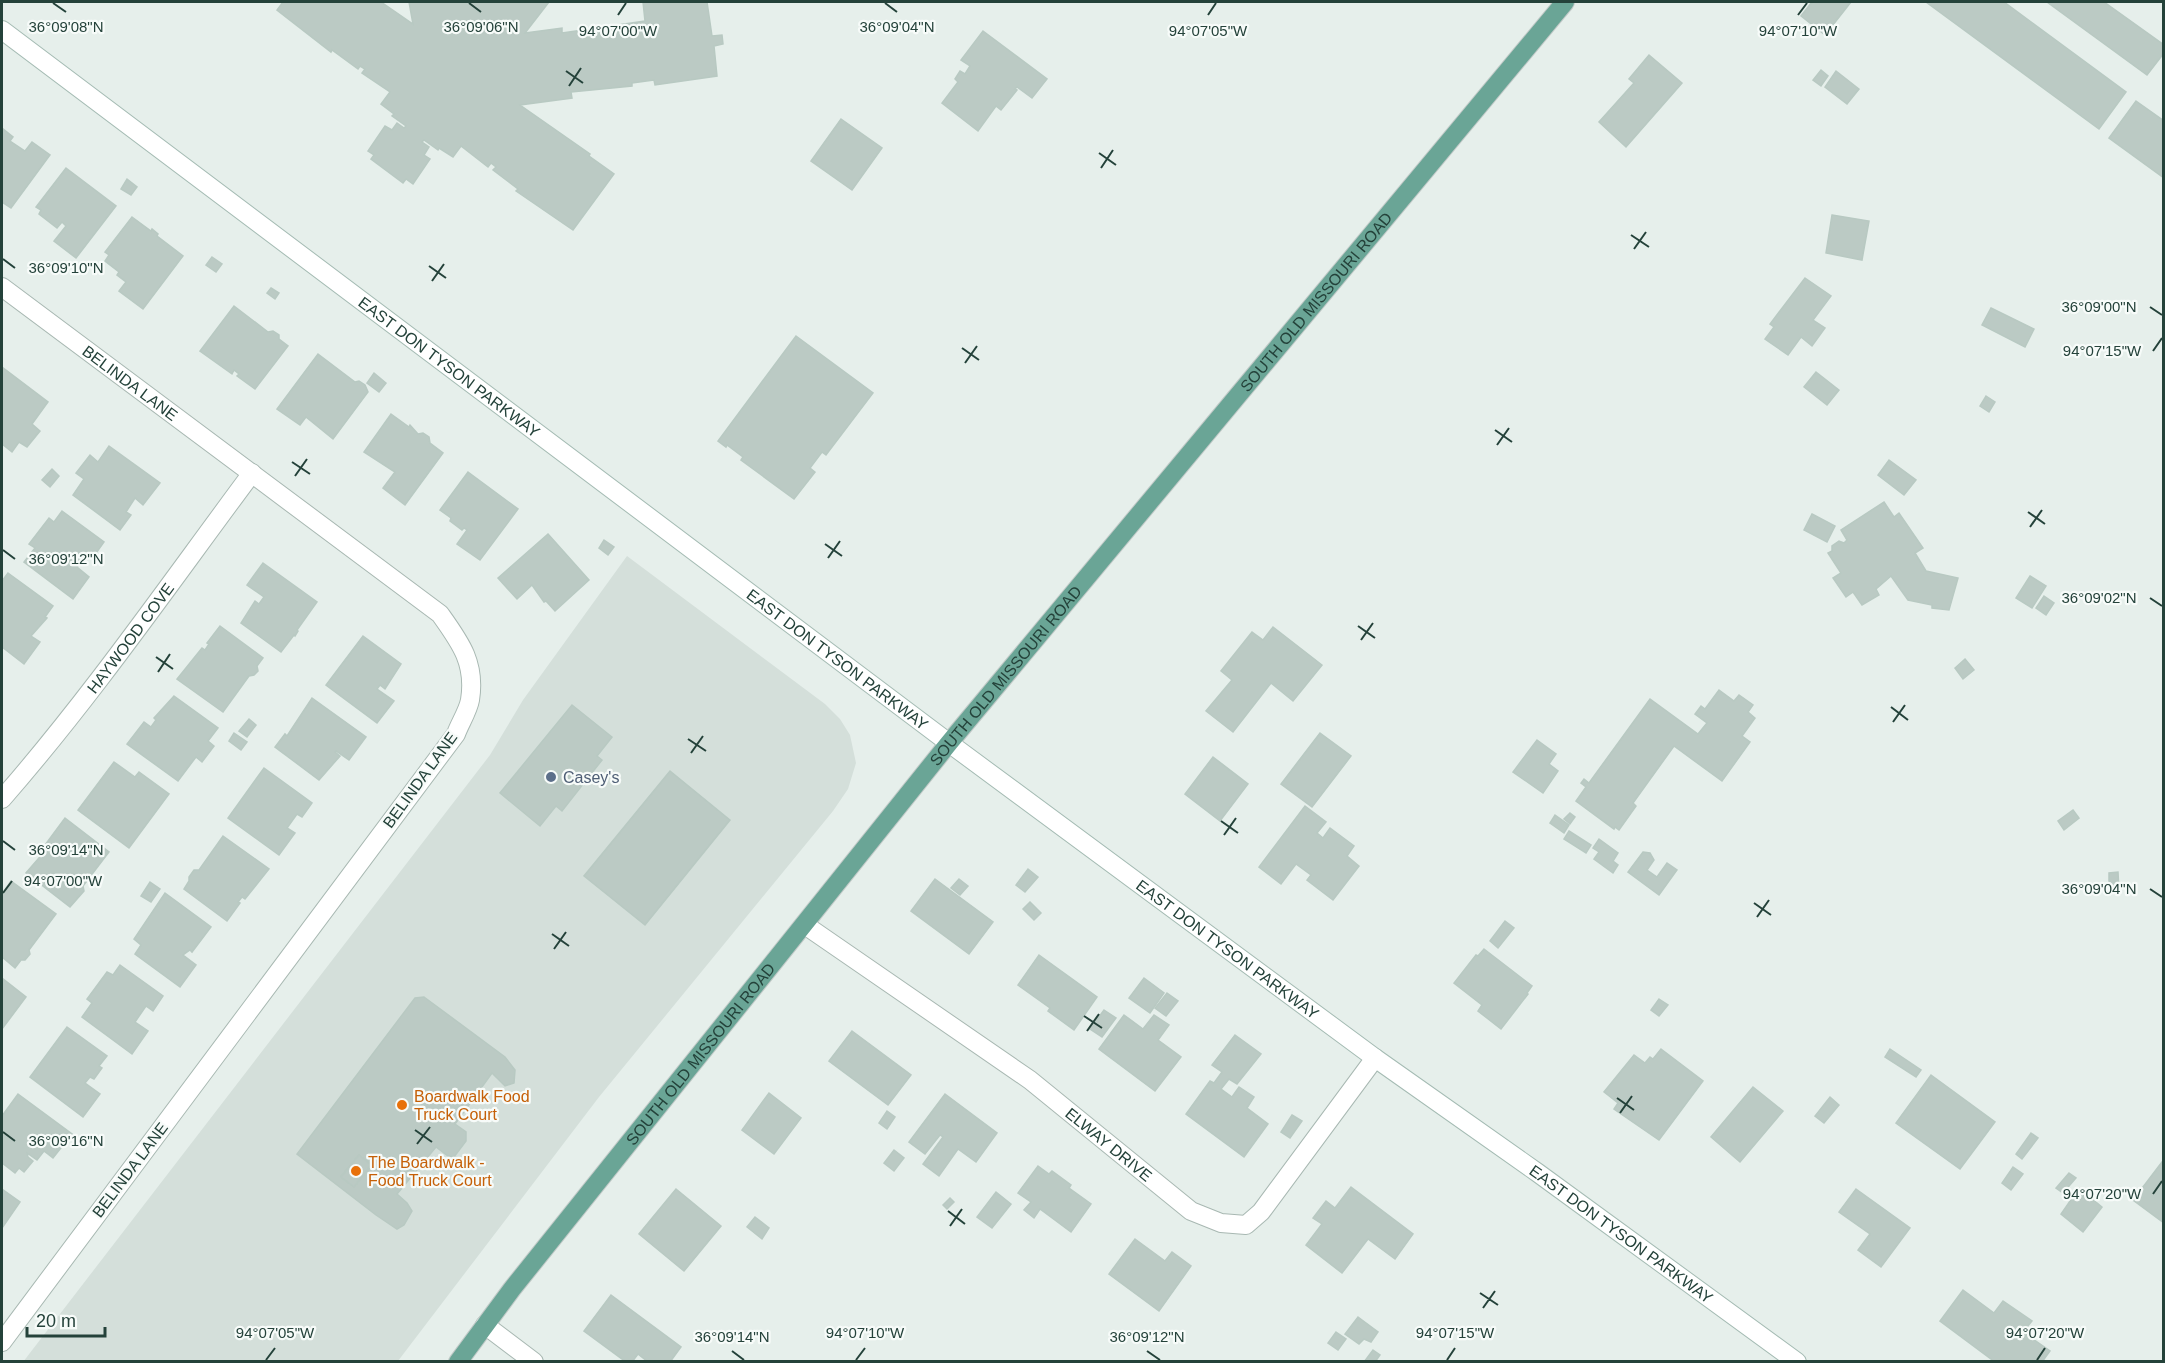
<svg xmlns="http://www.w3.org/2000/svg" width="2165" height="1363" font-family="Arial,sans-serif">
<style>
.built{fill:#d4dfda}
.building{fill:#bbcac4;stroke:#b8c9c2;stroke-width:1.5}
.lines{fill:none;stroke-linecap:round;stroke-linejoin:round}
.street-casing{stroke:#a8b8b2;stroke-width:20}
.secondary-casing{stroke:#a4bbb3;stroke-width:20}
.primary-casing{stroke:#c2cac8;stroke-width:20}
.street{stroke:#fff;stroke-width:18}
.secondary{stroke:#fff;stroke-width:18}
.primary{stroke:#6aa596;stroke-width:18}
.ticks{fill:none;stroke:#24423a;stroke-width:2}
.service-dot{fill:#5c6f8a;stroke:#f7fbf9;stroke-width:2}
.food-dot{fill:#e8710a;stroke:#f7fbf9;stroke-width:2}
.labels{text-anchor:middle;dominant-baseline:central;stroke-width:4.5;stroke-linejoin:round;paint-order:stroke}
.street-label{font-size:16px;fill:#24423a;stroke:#f7fbf9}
.service-label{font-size:16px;fill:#4e5e75;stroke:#f7fbf9;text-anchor:start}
.food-label{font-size:16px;fill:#c56008;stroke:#f7fbf9;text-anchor:start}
.ticks-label{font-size:15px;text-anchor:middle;fill:#24423a;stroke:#f7fbf9;stroke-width:4.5;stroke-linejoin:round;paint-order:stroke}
</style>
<rect width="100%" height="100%" fill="#e6efeb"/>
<polygon class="built" points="627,556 825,704 840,719 850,735 856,763 848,789 833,811 599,1097 398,1361 23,1362 490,755 523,700"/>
<g class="building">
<polygon points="283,2 381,2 413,24 409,2 549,2 525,33 562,28 562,33 645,21 643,2 707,2 712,36 722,35 723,44 714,46 717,76 655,85 654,80 632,83 632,86 571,92 572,98 520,105 590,154 589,156 614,174 573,230 516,191 518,189 493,170 496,167 491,163 488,167 461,146 453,157 439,148 438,150 424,140 422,142 429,147 424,155 430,159 413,184 406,179 403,183 371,159 374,155 368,151 385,126 392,130 397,123 404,128 406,126 392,116 394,114 381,104 390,92 362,73 365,69 360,66 358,69 332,50 331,52 277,10"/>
<polygon points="1812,2 1851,2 1825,35 1801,16"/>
<polygon points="1926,2 2004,2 2126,92 2099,129"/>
<polygon points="2047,2 2104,2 2164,45 2164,53 2147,75"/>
<polygon points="983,31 1047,79 1032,98 1017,87 1015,89 1017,90 1001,110 996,106 978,131 942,103 958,82 955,79 960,71 965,74 970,66 961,60"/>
<polygon points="1649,55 1682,83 1626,147 1599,122 1634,83 1629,79"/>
<polygon points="1821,70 1828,76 1821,86 1813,80"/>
<polygon points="1836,71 1859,89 1847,104 1825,87"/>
<polygon points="2136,101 2164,121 2164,178 2109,138"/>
<polygon points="841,119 882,148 852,190 811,161"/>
<polygon points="2,128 13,137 10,141 25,151 32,142 50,155 11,208 2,202"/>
<polygon points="66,168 116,206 76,258 54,241 66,226 62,222 57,228 39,214 41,210 36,207"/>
<polygon points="127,179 137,187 131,195 121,189"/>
<polygon points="1832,215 1869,221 1862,260 1826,253"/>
<polygon points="132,217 151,231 152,229 158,234 157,236 183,256 143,309 119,291 126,282 117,275 119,272 105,261 109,255 105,252"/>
<polygon points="212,257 222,264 216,272 206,265"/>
<polygon points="1805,278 1831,296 1813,320 1825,328 1812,346 1801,337 1788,355 1765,339 1774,327 1770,324"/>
<polygon points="271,288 279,293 275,299 267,293"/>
<polygon points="234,306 268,332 273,331 279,335 279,339 288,346 255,389 237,376 239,374 234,370 232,374 200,351"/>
<polygon points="1991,308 2034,329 2025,347 1982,325"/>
<polygon points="796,336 873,393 826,455 822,452 810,468 815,472 794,499 741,460 743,457 727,445 726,447 718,441"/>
<polygon points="318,354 355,382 359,381 365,385 368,392 333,439 306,417 300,425 277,409"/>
<polygon points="2,367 48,402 32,424 40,431 27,447 19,442 12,452 2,444"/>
<polygon points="1816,372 1839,390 1827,405 1804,387"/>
<polygon points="374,373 386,383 379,392 367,383"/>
<polygon points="1986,396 1995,402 1989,412 1980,406"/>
<polygon points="391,414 409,427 410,425 418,434 423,433 429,437 430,443 443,453 405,505 383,488 395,472 364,452"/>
<polygon points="109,446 160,483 143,505 135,498 126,512 131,515 120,530 73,495 84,479 76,473 90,455 98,462"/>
<polygon points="1889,460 1916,480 1904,495 1878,475"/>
<polygon points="52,469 59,476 50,487 42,480"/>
<polygon points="468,472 518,509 480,560 457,544 467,530 464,528 462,530 450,521 451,518 440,510"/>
<polygon points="1884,502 1894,517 1899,513 1923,548 1915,553 1926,571 1958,578 1949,610 1932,608 1932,605 1908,600 1891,576 1876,589 1879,595 1862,605 1853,592 1846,597 1833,578 1841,573 1828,553 1832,551 1832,546 1839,541 1844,543 1847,540 1841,530"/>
<polygon points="62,511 104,542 94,556 88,552 77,567 89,577 73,599 24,562 35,548 29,544 49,518 54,522"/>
<polygon points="1812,514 1835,526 1827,542 1804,530"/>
<polygon points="548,534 589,580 555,611 546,601 544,602 532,585 517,599 498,578"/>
<polygon points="604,540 614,547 608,555 599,548"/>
<polygon points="263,563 317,602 297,630 298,631 295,636 294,635 281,652 241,623 255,601 259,604 264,597 247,585"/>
<polygon points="8,573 53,606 45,617 47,618 31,636 40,642 24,664 2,647 2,581"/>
<polygon points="2030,576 2046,586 2032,608 2016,598"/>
<polygon points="2044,596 2054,603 2046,615 2036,608"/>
<polygon points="220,626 263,658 257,666 258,671 254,675 249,676 223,712 177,679 202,648 205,650 209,644 207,643"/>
<polygon points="1273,627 1322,665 1293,701 1271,683 1233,732 1206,711 1232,680 1221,671 1252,632 1263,640"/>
<polygon points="363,636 401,664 385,689 380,685 377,689 394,701 377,723 326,685"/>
<polygon points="1965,659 1974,670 1963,679 1955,668"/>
<polygon points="1719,690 1734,701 1739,695 1753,705 1748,712 1755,718 1742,736 1750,742 1722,781 1674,746 1633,803 1636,806 1619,830 1615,827 1614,829 1576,801 1586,787 1581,783 1584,779 1589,783 1650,699 1698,734 1707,723 1695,714 1701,706 1705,709"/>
<polygon points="174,696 218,728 208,741 214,746 202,762 196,757 178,781 127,744 144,722 151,727 156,720 154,718"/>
<polygon points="312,698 366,737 349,760 336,751 335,752 340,756 319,780 275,747 285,734 287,736"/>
<polygon points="572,705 612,737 597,756 602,760 562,811 556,806 540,826 500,793"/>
<polygon points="249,719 256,725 247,737 239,731"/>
<polygon points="234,733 247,742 241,750 229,741"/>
<polygon points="1320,733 1351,756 1312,807 1281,784"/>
<polygon points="1537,740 1556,754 1549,764 1558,771 1543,793 1513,772"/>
<polygon points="1213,757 1248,784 1220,821 1185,794"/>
<polygon points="114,762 135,777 139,772 169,794 129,848 78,810"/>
<polygon points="264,768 312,803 302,817 297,814 287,828 295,833 279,855 228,818"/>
<polygon points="670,771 730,820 645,925 584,876"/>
<polygon points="1305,806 1326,822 1317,833 1323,838 1330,828 1354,846 1347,856 1359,866 1333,900 1307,880 1311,875 1296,864 1281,884 1259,867"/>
<polygon points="2073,810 2079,818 2064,830 2058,821"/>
<polygon points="1570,813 1575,817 1570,824 1564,819"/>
<polygon points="1555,815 1569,825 1564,833 1550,823"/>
<polygon points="65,818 109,852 83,886 84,891 70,907 26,873 45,851 42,849"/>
<polygon points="1569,831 1591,845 1586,853 1564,839"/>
<polygon points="223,836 269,869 245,899 242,897 238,902 240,903 227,921 184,889 189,881 189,877 194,870 199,870"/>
<polygon points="1599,839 1618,853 1613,861 1618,865 1613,873 1594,859 1599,852 1593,848"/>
<polygon points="1643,852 1650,853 1654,860 1647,870 1657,877 1667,863 1677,870 1659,895 1628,872"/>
<polygon points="1028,869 1038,877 1025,892 1016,885"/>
<polygon points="2118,872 2119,891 2109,892 2109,873"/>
<polygon points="935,879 993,922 969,954 911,911"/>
<polygon points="959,879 968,886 960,895 951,888"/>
<polygon points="11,881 56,914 29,950 30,954 25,960 21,960 15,968 2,957 2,894"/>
<polygon points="150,882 160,889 151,902 141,896"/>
<polygon points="165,893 211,927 192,952 190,950 183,955 196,965 180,987 135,954 141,945 134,939"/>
<polygon points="1030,902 1041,913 1034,920 1023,909"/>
<polygon points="1505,921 1514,928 1498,948 1490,941"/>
<polygon points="1484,949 1532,986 1527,993 1528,994 1501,1029 1478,1011 1482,1005 1454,983 1476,955 1478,956"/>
<polygon points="1039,955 1097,997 1074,1030 1048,1011 1050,1008 1018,985"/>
<polygon points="120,965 163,996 153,1011 146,1006 135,1022 148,1031 132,1054 82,1017 92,1003 87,999 107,972 113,975"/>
<polygon points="2,978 26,997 2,1029"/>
<polygon points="1144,978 1164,993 1150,1013 1129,998"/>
<polygon points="1167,993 1178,1001 1166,1016 1155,1008"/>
<polygon points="424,997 505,1057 515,1070 514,1083 505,1086 492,1073 455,1124 466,1132 466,1141 454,1157 448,1156 436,1147 397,1194 407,1203 412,1211 404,1225 397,1229 376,1215 297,1154 415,998"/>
<polygon points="1659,999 1668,1005 1659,1016 1651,1010"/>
<polygon points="1104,1010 1116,1018 1102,1037 1090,1029"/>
<polygon points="1124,1015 1143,1029 1154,1015 1169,1025 1158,1040 1181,1057 1155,1091 1099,1049"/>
<polygon points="67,1027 107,1056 99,1066 102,1068 94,1079 90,1077 85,1083 100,1094 83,1117 30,1077"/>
<polygon points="852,1031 911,1075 888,1105 829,1061"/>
<polygon points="1235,1035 1261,1054 1237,1084 1229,1079 1221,1089 1232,1097 1239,1087 1254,1097 1247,1108 1268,1124 1244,1157 1186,1114 1210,1081 1214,1083 1222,1072 1212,1065"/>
<polygon points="1661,1049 1703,1081 1659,1140 1614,1109 1618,1103 1604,1092 1634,1055 1645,1063 1650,1057 1653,1059"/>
<polygon points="1890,1049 1921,1070 1916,1077 1885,1057"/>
<polygon points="1931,1075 1995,1122 1960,1169 1896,1123"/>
<polygon points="1753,1087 1783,1111 1740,1162 1711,1137"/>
<polygon points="769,1093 801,1118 774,1154 742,1130"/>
<polygon points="18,1094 72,1134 53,1158 44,1151 37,1160 27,1153 28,1157 33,1161 24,1172 19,1168 15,1173 2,1163 2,1116"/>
<polygon points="945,1094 997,1133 976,1162 958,1149 939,1176 923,1164 943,1137 940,1135 925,1154 909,1142"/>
<polygon points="1830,1097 1839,1105 1824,1123 1815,1116"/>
<polygon points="887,1111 895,1117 887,1129 879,1123"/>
<polygon points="1292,1115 1302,1121 1290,1138 1281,1132"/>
<polygon points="2031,1133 2038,1138 2022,1159 2016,1154"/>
<polygon points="894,1150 904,1158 894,1171 884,1163"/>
<polygon points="359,1155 371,1165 354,1187 341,1177"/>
<polygon points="359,1155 371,1165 354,1187 341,1177"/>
<polygon points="2162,1162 2164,1163 2164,1223 2133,1200"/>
<polygon points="1038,1166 1049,1174 1052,1171 1071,1185 1069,1188 1091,1204 1071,1232 1040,1209 1034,1218 1024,1210 1031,1202 1018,1193"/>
<polygon points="2013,1167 2023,1174 2011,1190 2002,1183"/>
<polygon points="2069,1173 2076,1178 2063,1193 2056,1188"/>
<polygon points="1351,1187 1413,1234 1395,1259 1368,1239 1342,1273 1306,1245 1322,1224 1313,1218 1326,1201 1335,1208"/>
<polygon points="2079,1188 2102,1207 2083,1232 2061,1214"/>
<polygon points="2,1189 20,1202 2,1228"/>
<polygon points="676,1189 721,1226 684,1271 639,1234"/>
<polygon points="1856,1189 1910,1228 1881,1267 1858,1250 1870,1234 1839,1212"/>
<polygon points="996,1192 1011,1204 992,1228 977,1217"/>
<polygon points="950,1198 954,1202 947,1209 943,1205"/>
<polygon points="755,1217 769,1228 762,1239 747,1227"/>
<polygon points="1135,1239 1165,1261 1172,1252 1191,1266 1159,1311 1109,1274"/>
<polygon points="1963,1290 1994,1313 2003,1301 2032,1321 2023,1332 2050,1351 2042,1362 1995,1362 1940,1321"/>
<polygon points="611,1295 681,1347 670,1362 648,1362 638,1354 632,1362 626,1362 584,1331"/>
<polygon points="1358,1317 1378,1332 1371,1342 1364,1339 1359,1344 1345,1334"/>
<polygon points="1336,1332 1346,1339 1338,1350 1328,1343"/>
<polygon points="1373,1350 1380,1355 1375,1362 1364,1362"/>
</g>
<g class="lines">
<defs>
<g id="street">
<path id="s1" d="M2,287L440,614C460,642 476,663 470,700C468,711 460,723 456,734L2,1342"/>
<path id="s2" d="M2,799C92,696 170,583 252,473"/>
<path id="s3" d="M805,925L1030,1080L1191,1211L1221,1223L1246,1225L1261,1212L1375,1058"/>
<polyline points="485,1325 534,1362"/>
</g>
<g id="secondary">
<path id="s4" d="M2,30L949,743L1375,1058L1538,1173L1797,1362"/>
</g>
<g id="primary">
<path id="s5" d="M458,1362L512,1289L949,743L1565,2"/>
</g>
</defs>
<use href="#street" class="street-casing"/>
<use href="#secondary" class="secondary-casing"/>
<use href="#primary" class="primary-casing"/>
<use href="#street" class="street"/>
<use href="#secondary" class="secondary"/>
<use href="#primary" class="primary"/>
</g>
<path class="ticks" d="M53,3L66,12M469,3L481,12M885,3L897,12M618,15L626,3M1208,15L1216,3M1798,15L1807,3M566,71L583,83M569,86L581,68M1099,153L1116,165M1101,168L1113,150M1631,235L1649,247M1634,249L1646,232M3,259L15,268M429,266L446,278M432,281L444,264M2150,307L2162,315M962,348L979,360M2153,351L2162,338M965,363L977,346M1495,430L1512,442M1497,445L1509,428M292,462L310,474M295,476L307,459M2028,512L2045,524M2030,527L2042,510M825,544L842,556M3,550L15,559M828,558L840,541M2150,598L2162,606M1358,626L1375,638M1361,640L1373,623M156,657L173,669M158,672L170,654M1891,707L1908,720M1893,722L1905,705M688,739L706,751M691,753L703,736M1221,821L1238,833M1224,835L1236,818M3,841L15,850M2150,889L2162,897M3,893L12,881M1754,903L1771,915M1757,917L1769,900M552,934L569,946M554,949L566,932M1084,1016L1102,1028M1087,1031L1099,1014M1617,1098L1634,1110M1620,1113L1632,1096M415,1130L432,1142M3,1132L15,1141M417,1144L430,1127M2153,1194L2162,1181M948,1211L965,1224M950,1226L962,1209M1480,1293L1498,1305M1483,1308L1495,1291M732,1351L744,1360M1147,1351L1160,1360M266,1360L275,1348M856,1360L865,1348M1447,1360L1455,1348M2037,1360L2045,1348"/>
<circle class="service-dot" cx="551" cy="777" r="6"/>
<g class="food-dot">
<circle cx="402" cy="1105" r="6"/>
<circle cx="356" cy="1171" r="6"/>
</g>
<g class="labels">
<g class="street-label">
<text stroke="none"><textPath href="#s5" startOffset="1364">SOUTH OLD MISSOURI ROAD</textPath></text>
<text stroke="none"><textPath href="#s4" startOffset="560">EAST DON TYSON PARKWAY</textPath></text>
<text stroke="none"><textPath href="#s1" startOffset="160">BELINDA LANE</textPath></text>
<text stroke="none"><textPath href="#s2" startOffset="206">HAYWOOD COVE</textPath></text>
<text stroke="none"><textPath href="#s4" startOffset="1046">EAST DON TYSON PARKWAY</textPath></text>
<text stroke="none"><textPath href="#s5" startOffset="878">SOUTH OLD MISSOURI ROAD</textPath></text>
<text transform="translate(420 780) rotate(-54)">BELINDA LANE</text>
<text stroke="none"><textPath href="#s4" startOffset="1532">EAST DON TYSON PARKWAY</textPath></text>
<text stroke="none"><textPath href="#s5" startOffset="392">SOUTH OLD MISSOURI ROAD</textPath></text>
<text stroke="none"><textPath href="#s3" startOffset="375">ELWAY DRIVE</textPath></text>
<text transform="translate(130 1170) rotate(-53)">BELINDA LANE</text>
<text stroke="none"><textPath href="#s4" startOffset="2018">EAST DON TYSON PARKWAY</textPath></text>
</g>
<g class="service-label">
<text x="563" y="777">Casey's</text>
</g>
<g class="food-label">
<text x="414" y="1096">Boardwalk Food<tspan x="414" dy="18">Truck Court</tspan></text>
<text x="368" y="1162">The Boardwalk -<tspan x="368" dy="18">Food Truck Court</tspan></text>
</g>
</g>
<g class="ticks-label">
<text x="66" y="32">36°09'08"N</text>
<text x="481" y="32">36°09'06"N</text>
<text x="897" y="32">36°09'04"N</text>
<text x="618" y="36">94°07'00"W</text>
<text x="1208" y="36">94°07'05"W</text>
<text x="1798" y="36">94°07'10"W</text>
<text x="66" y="273">36°09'10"N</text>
<text x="2099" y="312">36°09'00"N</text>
<text x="2102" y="356">94°07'15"W</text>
<text x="66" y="564">36°09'12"N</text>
<text x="2099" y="603">36°09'02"N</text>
<text x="66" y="855">36°09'14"N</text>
<text x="63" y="886">94°07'00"W</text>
<text x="2099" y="894">36°09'04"N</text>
<text x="66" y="1146">36°09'16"N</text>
<text x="2102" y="1199">94°07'20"W</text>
<text x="275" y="1338">94°07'05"W</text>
<text x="865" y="1338">94°07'10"W</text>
<text x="1455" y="1338">94°07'15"W</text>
<text x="2045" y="1338">94°07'20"W</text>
<text x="732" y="1342">36°09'14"N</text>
<text x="1147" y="1342">36°09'12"N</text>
</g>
<rect width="2165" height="1363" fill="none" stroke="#24423a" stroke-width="6"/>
<path d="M27 1327v9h78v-9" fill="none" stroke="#24423a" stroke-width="3"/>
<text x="36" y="1327" font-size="18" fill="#24423a" stroke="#f7fbf9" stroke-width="4.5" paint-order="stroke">20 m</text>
</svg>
